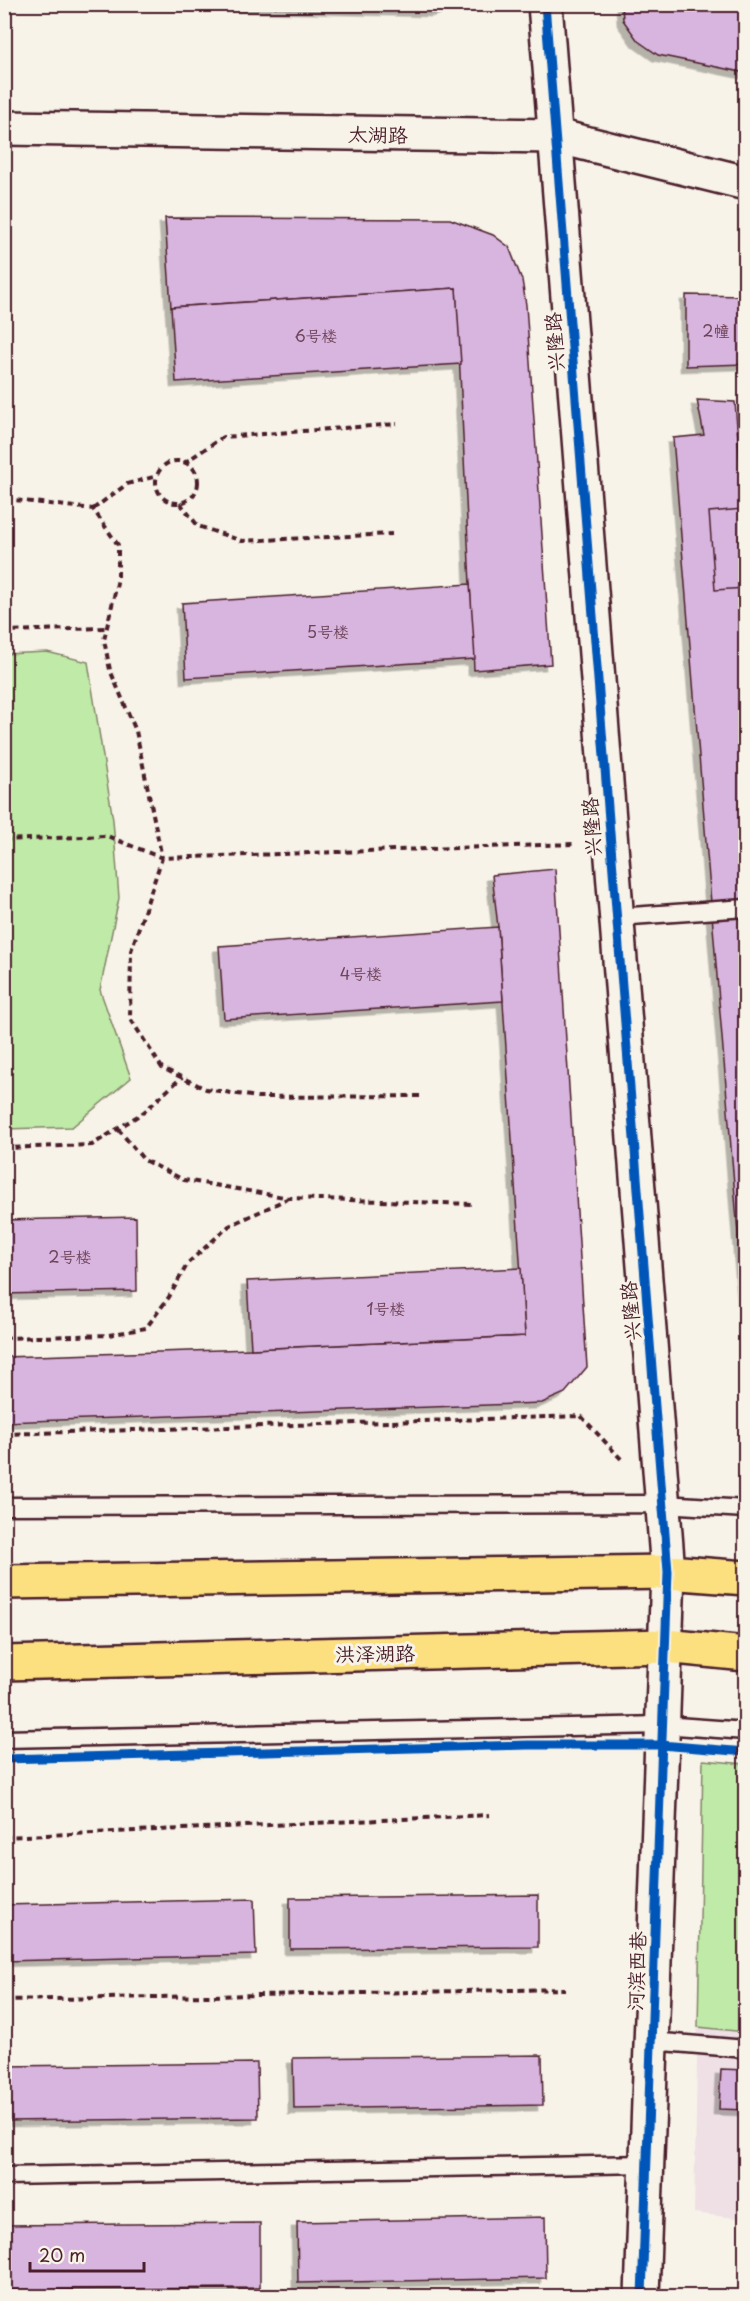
<svg xmlns="http://www.w3.org/2000/svg" width="750" height="2301" font-family="'Playpen Sans','LXGW WenKai TC',sans-serif">
<style>
.built{fill:#eee0e5}
.green{fill:#bfeaa7;stroke:#848469;stroke-width:1.5}
.building{fill:#d8b5df;stroke:#4a1f2b;stroke-width:1.5;filter:url(#shadow)}
.lines{fill:none;stroke-linecap:round;stroke-linejoin:round}
.service-casing{stroke:#4a1f2b;stroke-width:21}
.minor-casing{stroke:#4a1f2b;stroke-width:38}
.tertiary-casing{stroke:#4a1f2b;stroke-width:38}
.primary-casing{stroke:#4a1f2b;stroke-width:38}
.path{stroke:#4a1f2b;stroke-width:4;stroke-dasharray:6 4.5;stroke-linecap:butt}
.service{stroke:#f7f3e8;stroke-width:16}
.minor{stroke:#f7f3e8;stroke-width:33}
.tertiary{stroke:#f7f3e8;stroke-width:33}
.primary{stroke:#fce080;stroke-width:33}
.cycleway-casing{stroke:#f7f3e8;stroke-width:13}
.cycleway{stroke:#0057b8;stroke-width:9}
.labels{text-anchor:middle;dominant-baseline:central;stroke-width:6;stroke-linejoin:round;paint-order:stroke}
.number-label{font-size:16px;fill:#6e4458}
.street-label{font-size:20px;fill:#4a1f2b;stroke:#f7f3e8}
</style>
<defs>
<filter id="shadow"><feDropShadow dx="-5.5" dy="5.5" stdDeviation="0" flood-color="#0004"/></filter>
</defs>
<rect width="100%" height="100%" fill="#f7f3e8"/>
<filter id="ink" filterUnits="userSpaceOnUse"><feTurbulence type="fractalNoise" baseFrequency=".0167" numOctaves="2"/><feDisplacementMap in="SourceGraphic" scale="12" xChannelSelector="R" yChannelSelector="G"/><feConvolveMatrix kernelMatrix="1 2 1 2 8 2 1 2 1" color-interpolation-filters="sRGB"/></filter>
<g filter="url(#ink)">
<polygon class="built" points="703,1760 745,1764 745,2219 694,2213"/>
<g class="green">
<polygon points="47,652 88,662 113,820 119,898 100,990 131,1078 72,1127 5,1129 5,654"/>
<polygon points="703,1760 745,1764 745,2032 698,2027"/>
</g>
<g class="building">
<polygon points="129,4 462,4 437,11"/>
<polygon points="622,4 746,4 746,73 658,55 638,41 623,20"/>
<polygon points="165,218 450,219 493,235 509,247 522,280 526,305 551,664 474,670 456,288 171,307"/>
<polygon points="456,288 461,364 176,382 171,307"/>
<polygon points="686,295 746,296 746,364 686,366"/>
<polygon points="697,400 735,402 746,537 746,1331 673,438 704,435"/>
<polygon points="743,509 746,509 746,588 715,590 709,512"/>
<polygon points="470,584 475,659 186,678 182,603"/>
<polygon points="555,869 587,1367 565,1393 542,1403 4,1422 4,1357 251,1349 525,1336 498,927 492,875"/>
<polygon points="498,927 503,1001 224,1019 219,946"/>
<polygon points="136,1217 137,1291 4,1294 4,1220"/>
<polygon points="521,1268 525,1336 251,1349 247,1281"/>
<polygon points="538,1895 538,1947 290,1949 290,1898"/>
<polygon points="254,1899 256,1955 4,1961 4,1905"/>
<polygon points="542,2055 543,2105 294,2109 293,2058"/>
<polygon points="257,2063 258,2118 4,2121 4,2066"/>
<polygon points="721,2069 746,2070 746,2110 719,2109"/>
<polygon points="545,2217 546,2278 298,2283 297,2222"/>
<polygon points="260,2223 260,2288 4,2290 4,2225"/>
</g>
<g class="lines">
<defs>
<g id="service">
<polyline points="617,917 746,908"/>
<polyline points="4,1506 663,1504 746,1509"/>
<polyline points="4,1739 662,1725 746,1731"/>
<polyline points="651,2041 746,2049"/>
<polyline points="4,2176 647,2164"/>
</g>
<polyline id="minor" points="545,4 668,1572 642,2296"/>
<polyline id="tertiary" points="4,128 556,136 746,183"/>
<g id="primary">
<polyline points="4,1582 668,1572 746,1578"/>
<polyline points="4,1663 665,1646 746,1654"/>
</g>
</defs>
<use href="#service" class="service-casing"/>
<use href="#minor" class="minor-casing"/>
<use href="#tertiary" class="tertiary-casing"/>
<use href="#primary" class="primary-casing"/>
<g class="path">
<circle cx="177" cy="482" r="21"/>
<polyline points="184,463 223,437 397,424"/>
<polyline points="4,489 4,506"/>
<polyline points="6,499 93,509 118,545 118,579 104,640 110,670 136,731 162,858"/>
<polyline points="180,503 198,526 242,541 392,534"/>
<polyline points="93,509 127,484 157,476"/>
<polyline points="4,631 106,628"/>
<polyline points="4,840 107,836 162,858"/>
<polyline points="420,1096 257,1097 206,1089 162,1068 130,1018 131,951 162,858 574,844"/>
<polyline points="118,1129 144,1160 184,1180 290,1198 473,1204"/>
<polyline points="4,1148 92,1145 144,1112 182,1077"/>
<polyline points="4,1338 109,1335 146,1328 169,1297 188,1263 229,1226 289,1198"/>
<polyline points="4,1434 581,1416 623,1461"/>
<polyline points="4,1837 490,1815"/>
<polyline points="4,2000 565,1989"/>
</g>
<use href="#service" class="service"/>
<use href="#minor" class="minor"/>
<use href="#tertiary" class="tertiary"/>
<use href="#primary" class="primary"/>
<defs>
<g id="cycleway">
<polyline points="545,4 668,1572 642,2296"/>
<polyline points="4,1759 528,1745 661,1745 746,1752"/>
</g>
</defs>
<use href="#cycleway" class="cycleway-casing"/>
<use href="#cycleway" class="cycleway"/>
</g>
</g>
<g class="labels">
<g class="number-label">
<text x="716" y="330">2幢</text>
<text x="316" y="335">6号楼</text>
<text x="328" y="631">5号楼</text>
<text x="361" y="973">4号楼</text>
<text x="70" y="1256">2号楼</text>
<text x="386" y="1308">1号楼</text>
</g>
<g class="street-label">
<text transform="translate(378 134) rotate(1)">太湖路</text>
<text transform="translate(554 342) rotate(-94)">兴隆路</text>
<text transform="translate(591 827) rotate(-94)">兴隆路</text>
<text transform="translate(630 1311) rotate(-95)">兴隆路</text>
<text transform="translate(375 1653) rotate(-1)">洪泽湖路</text>
<text transform="translate(636 1971) rotate(-88)">河滨西巷</text>
</g>
</g>
<rect width="750" height="2301" fill="none" stroke="#f7f3e8" stroke-width="24"/>
<rect x="12" y="12" width="726" height="2277" fill="none" stroke="#4a1f2b" stroke-width="2" filter="url(#ink)"/>
<path d="M30 2262v9h114v-9" fill="none" stroke="#4a1f2b" stroke-width="3"/>
<text x="39" y="2262" font-size="18" fill="#4a1f2b" stroke="#f7f3e8" stroke-width="4.5" paint-order="stroke">20 m</text>
</svg>
